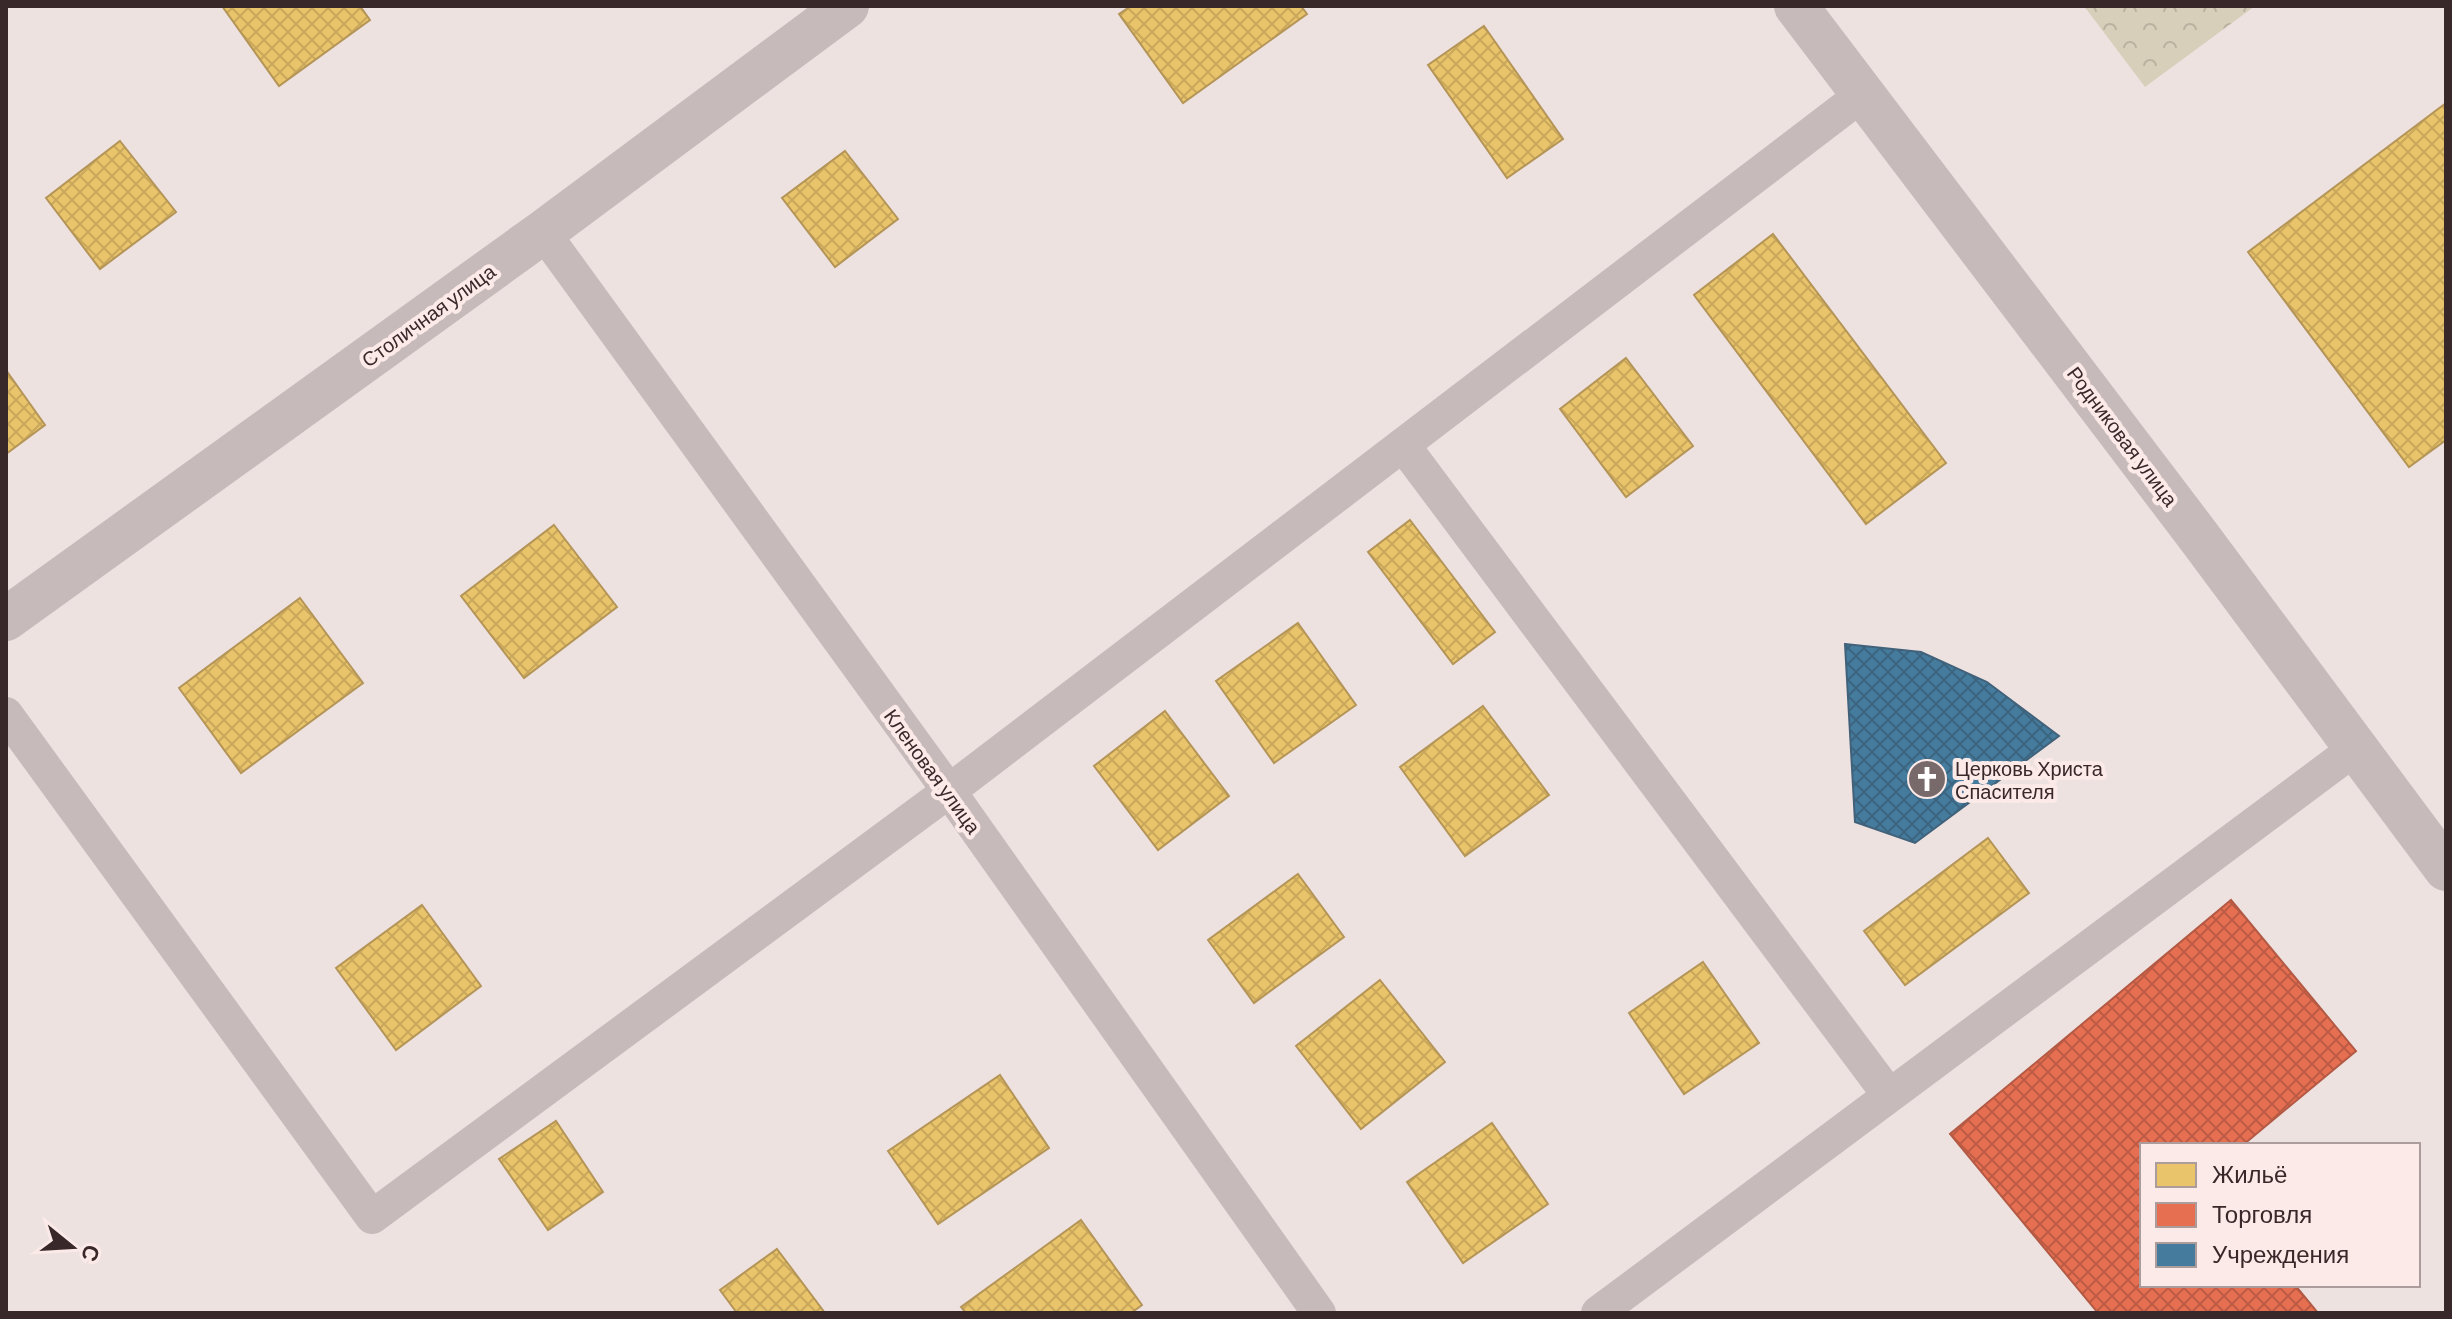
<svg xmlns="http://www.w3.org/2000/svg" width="2452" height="1319" font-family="Barlow,sans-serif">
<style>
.forest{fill:url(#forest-crowns)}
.homes{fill:url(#homes-cross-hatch);stroke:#b49557;stroke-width:2}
.shops{fill:url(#shops-cross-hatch);stroke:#b35a45;stroke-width:2}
.public{fill:url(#public-cross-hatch);stroke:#41627a;stroke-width:2}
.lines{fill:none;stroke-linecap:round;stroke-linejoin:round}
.service{stroke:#c7baba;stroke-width:34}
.minor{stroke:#c7baba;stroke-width:44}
.labels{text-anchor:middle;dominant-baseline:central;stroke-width:8;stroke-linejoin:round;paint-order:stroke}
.street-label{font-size:20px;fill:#39282a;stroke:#fbeae8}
.poi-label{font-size:20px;fill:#39282a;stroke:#fbeae8;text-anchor:start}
</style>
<defs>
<pattern id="forest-crowns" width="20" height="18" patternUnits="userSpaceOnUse" patternTransform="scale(2)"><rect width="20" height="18" fill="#d7cfba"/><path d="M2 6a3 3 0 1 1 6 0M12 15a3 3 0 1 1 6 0" fill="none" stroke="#b9b2a0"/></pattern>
<pattern id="homes-cross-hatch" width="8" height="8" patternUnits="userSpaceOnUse" patternTransform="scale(2)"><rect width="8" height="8" fill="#e9c46a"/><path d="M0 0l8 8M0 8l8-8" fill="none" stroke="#c9a85c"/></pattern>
<pattern id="shops-cross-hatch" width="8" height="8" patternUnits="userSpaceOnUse" patternTransform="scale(2)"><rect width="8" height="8" fill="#e76f51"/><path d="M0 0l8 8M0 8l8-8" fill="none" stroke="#bc5b43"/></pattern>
<pattern id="public-cross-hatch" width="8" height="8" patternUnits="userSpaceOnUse" patternTransform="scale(2)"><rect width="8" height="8" fill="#457b9d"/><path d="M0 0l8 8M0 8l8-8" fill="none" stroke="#3b6580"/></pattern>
</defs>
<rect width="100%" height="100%" fill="#eee2e1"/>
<polygon class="forest" points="2084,6 2255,6 2145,87"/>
<g class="homes">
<polygon points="222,6 360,6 370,20 279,86"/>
<polygon points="1131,6 1301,6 1307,14 1183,103 1119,14"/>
<polygon points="1484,26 1563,139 1507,178 1428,65"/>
<polygon points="2446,103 2446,440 2409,467 2248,252"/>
<polygon points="120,141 176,212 100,269 46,198"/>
<polygon points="845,151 898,219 835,267 782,198"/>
<polygon points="1773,234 1946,463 1866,524 1694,295"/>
<polygon points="1626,358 1693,446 1626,497 1560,409"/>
<polygon points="6,370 45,425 6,454"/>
<polygon points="1410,520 1495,632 1453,664 1368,552"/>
<polygon points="554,525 617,607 524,678 461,596"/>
<polygon points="300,598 363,683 241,773 179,688"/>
<polygon points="1298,623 1356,705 1274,763 1216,681"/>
<polygon points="1483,706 1549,795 1465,856 1400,767"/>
<polygon points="1165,711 1229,796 1158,850 1094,766"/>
<polygon points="1988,838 2029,893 1905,985 1864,931"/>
<polygon points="1298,874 1344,937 1254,1003 1208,940"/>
<polygon points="422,905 481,986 396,1050 336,968"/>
<polygon points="1703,962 1759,1043 1684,1094 1629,1013"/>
<polygon points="1380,980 1445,1062 1361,1129 1296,1046"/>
<polygon points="1000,1075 1049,1148 938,1224 888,1151"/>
<polygon points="556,1121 603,1192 548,1230 499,1159"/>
<polygon points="1492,1123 1548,1204 1463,1263 1407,1182"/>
<polygon points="1081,1220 1142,1305 1131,1313 966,1313 961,1307"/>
<polygon points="777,1249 825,1313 737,1313 720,1290"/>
</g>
<polygon class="shops" points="2231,900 2356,1051 2243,1145 2142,1145 2142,1285 2295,1285 2318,1313 2098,1313 1950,1134"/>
<polygon class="public" points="1845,644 1921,652 1987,682 2059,736 1915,843 1855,822"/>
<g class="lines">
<g class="service">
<polyline points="543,232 949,791 1319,1313"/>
<polyline points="1403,445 1889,1095"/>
<polyline points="6,714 372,1217 949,791 1863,94"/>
<polyline points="1598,1313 2356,748"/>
</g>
<g class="minor">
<polyline points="1796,6 2199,537 2446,869"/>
<polyline points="6,619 543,232 847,6"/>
</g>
</g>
<defs>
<symbol id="church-disc" viewBox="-11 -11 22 22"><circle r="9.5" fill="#78696a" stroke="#fbeae8"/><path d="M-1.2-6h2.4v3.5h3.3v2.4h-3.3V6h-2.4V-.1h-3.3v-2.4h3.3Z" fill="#fff"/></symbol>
</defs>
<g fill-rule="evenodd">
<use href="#church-disc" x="1905" y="757" width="44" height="44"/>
</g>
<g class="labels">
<g class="street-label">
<text transform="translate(428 315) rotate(-36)">Столичная улица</text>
<text transform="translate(2123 436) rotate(53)">Родниковая улица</text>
<text transform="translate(933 771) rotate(54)">Кленовая улица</text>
</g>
<g class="poi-label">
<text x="1955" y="768">Церковь Христа<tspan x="1955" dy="23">Спасителя</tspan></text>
</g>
</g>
<rect width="2452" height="1319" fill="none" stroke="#39282a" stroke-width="16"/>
<rect x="2140" y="1143" width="280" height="144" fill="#fbeae8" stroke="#ad9c9c" stroke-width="2"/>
<rect x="2156" y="1163" width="40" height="24" fill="#e9c46a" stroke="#ad9c9c" stroke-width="2"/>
<text x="2212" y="1183" font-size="24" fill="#39282a">Жильё</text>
<rect x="2156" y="1203" width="40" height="24" fill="#e76f51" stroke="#ad9c9c" stroke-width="2"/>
<text x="2212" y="1223" font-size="24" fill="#39282a">Торговля</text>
<rect x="2156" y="1243" width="40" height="24" fill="#457b9d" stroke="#ad9c9c" stroke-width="2"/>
<text x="2212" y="1263" font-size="24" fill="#39282a">Учреждения</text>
<g transform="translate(72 1247) rotate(108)" stroke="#fbeae8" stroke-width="6" paint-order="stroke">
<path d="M0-6L14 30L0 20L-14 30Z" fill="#39282a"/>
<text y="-12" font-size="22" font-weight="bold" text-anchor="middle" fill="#39282a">С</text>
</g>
</svg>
